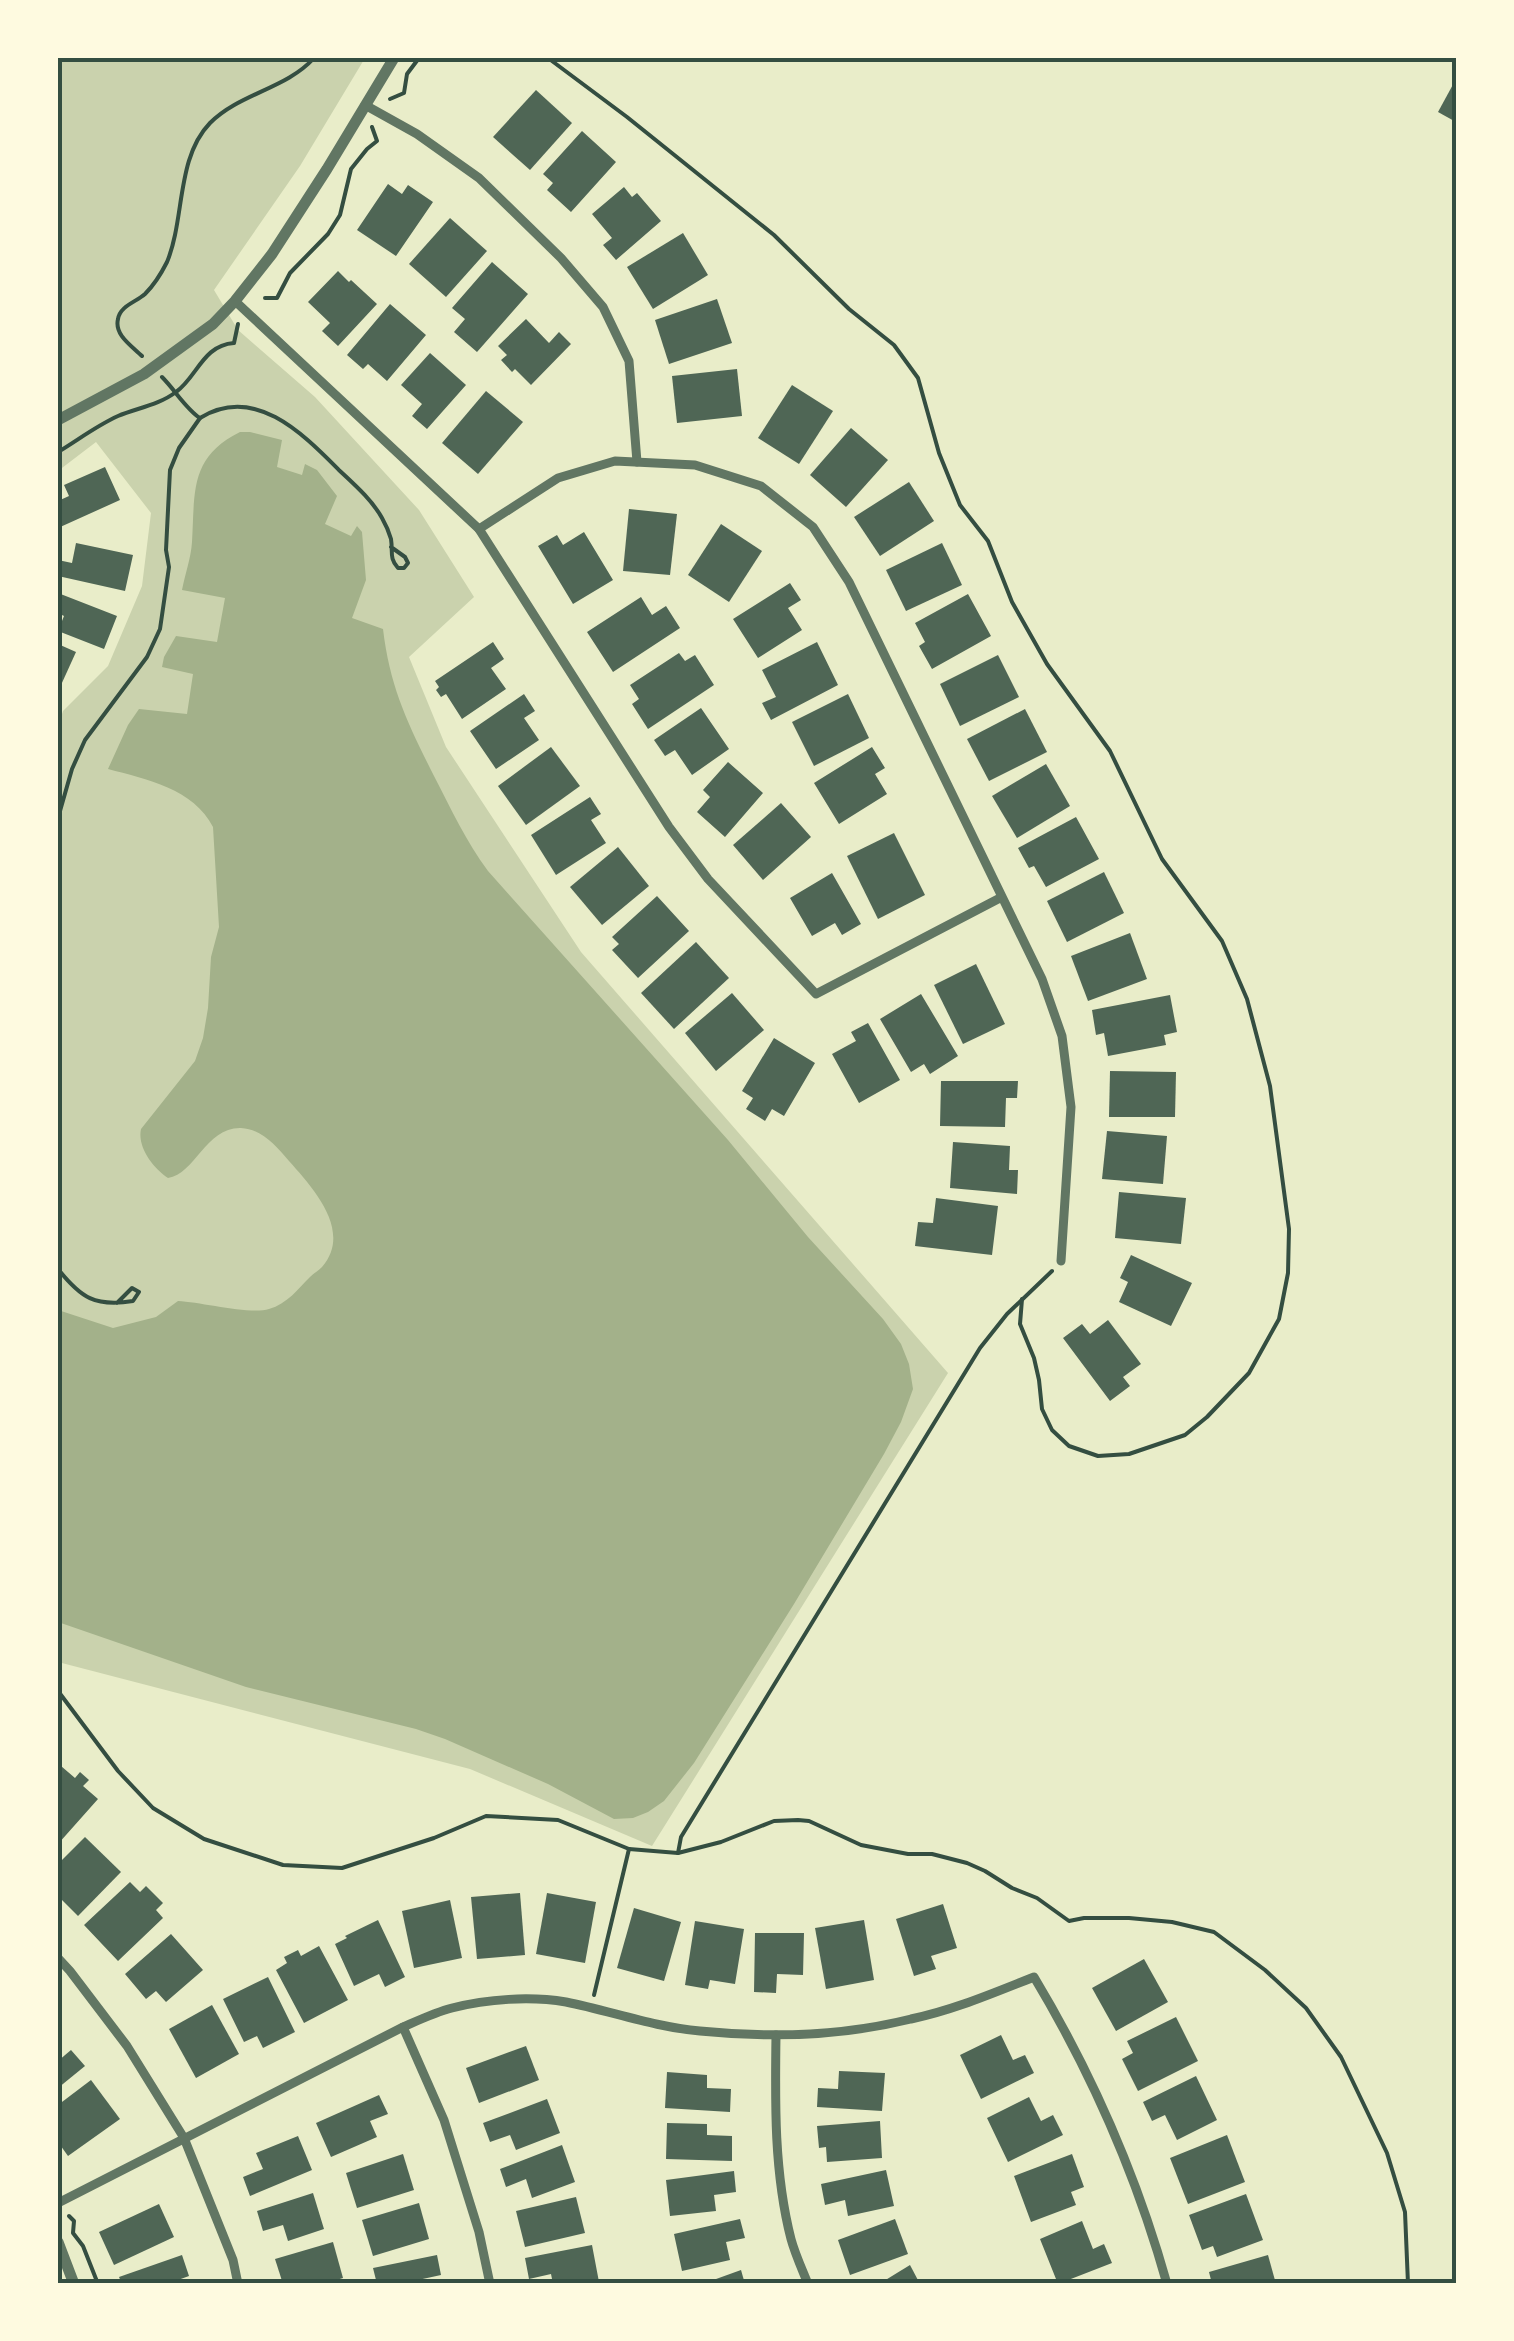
<svg xmlns="http://www.w3.org/2000/svg" width="1514" height="2341" font-family="'Roboto Serif',serif">
<style>
.green{fill:#cad2ad}
.water{fill:#a3b18a}
.building{fill:#4f6655}
.lines{fill:none;stroke-linecap:round;stroke-linejoin:round}
.path{stroke:#344e41;stroke-width:4}
.minor{stroke:#617663;stroke-width:9}
.tertiary{stroke:#617663;stroke-width:11}
.neatline{fill:none;stroke:#344e41;stroke-width:4}
</style>
<rect width="100%" height="100%" fill="#e9edc9"/>
<polygon class="green" points="58,58 365,58 300,166 214,290 238,330 315,397 419,510 474,597 409,657 446,747 581,952 948,1373 652,1846 470,1769 58,1662 58,726 63,711 108,666 142,586 151,513 96,442 58,471"/>
<path class="water" d="M240,432H250L282,440L277,467L302,475L305,464L317,470L337,496L325,524L351,536L357,526L362,532L366,580L352,618L383,629C390,688 408,724 434,776C451,809 466,841 488,871L728,1140L808,1237L883,1319L901,1344L909,1364L913,1389L901,1422L884,1454L794,1604L694,1763L664,1801L648,1812L633,1818L614,1819L548,1784L445,1739L416,1729L246,1687L58,1622V1310L113,1328L156,1317L178,1301C201,1302 250,1315 269,1309C287,1304 298,1289 310,1277C314,1273 318,1271 322,1267C353,1231 313,1188 289,1161C276,1146 262,1129 241,1128C206,1127 195,1174 168,1178C153,1168 137,1147 141,1129L195,1061L203,1038L208,1008L211,957L219,927L213,827C194,789 146,779 108,769L128,725L139,709L187,714L193,674L162,667L164,657L176,636L217,642L225,598L182,590C185,574 191,558 192,542C195,493 189,457 240,432Z"/>
<g class="building">
<polygon points="1456,79 1456,122 1438,112"/>
<polygon points="536,90 572,123 530,170 493,137"/>
<polygon points="582,131 616,162 571,212 547,190 553,183 543,174"/>
<polygon points="388,184 402,194 408,185 433,202 396,256 357,230"/>
<polygon points="624,187 632,197 637,193 661,221 616,260 603,245 612,238 592,214"/>
<polygon points="450,218 487,251 446,297 409,264"/>
<polygon points="683,233 708,275 653,309 627,267"/>
<polygon points="492,262 528,294 477,352 454,332 465,319 452,308"/>
<polygon points="338,271 349,282 351,280 377,304 338,346 322,331 330,323 308,302"/>
<polygon points="717,299 732,343 669,364 655,320"/>
<polygon points="390,304 426,335 387,381 368,364 363,369 347,355"/>
<polygon points="526,319 549,343 559,332 571,344 531,385 515,369 512,372 501,360 507,355 498,346"/>
<polygon points="430,353 466,385 427,429 412,416 422,404 401,385"/>
<polygon points="737,369 742,416 677,423 672,376"/>
<polygon points="792,385 833,411 799,464 758,438"/>
<polygon points="486,391 523,422 478,474 442,443"/>
<polygon points="851,428 888,460 846,507 810,475"/>
<polygon points="105,467 120,500 58,528 58,501 69,496 64,485"/>
<polygon points="909,482 934,521 880,556 854,517"/>
<polygon points="629,509 677,514 670,575 623,571"/>
<polygon points="721,524 762,551 729,602 688,575"/>
<polygon points="584,532 613,580 573,604 538,546 557,535 563,545"/>
<polygon points="76,543 133,555 125,591 58,576 58,560 72,563"/>
<polygon points="942,543 962,585 906,611 886,570"/>
<polygon points="790,583 801,600 788,608 802,630 758,658 733,619"/>
<polygon points="58,593 117,616 104,649 58,631 64,616 58,613"/>
<polygon points="968,594 991,636 932,669 919,646 925,642 915,623"/>
<polygon points="641,597 652,615 666,606 680,628 613,672 587,632"/>
<polygon points="493,642 504,659 491,668 506,689 462,719 446,694 441,697 436,690 439,687 435,681"/>
<polygon points="817,642 838,685 771,720 762,703 776,697 762,670"/>
<polygon points="58,644 76,652 61,685 58,684"/>
<polygon points="679,653 685,661 695,655 714,685 648,729 632,704 639,699 630,685"/>
<polygon points="998,655 1019,697 960,726 940,684"/>
<polygon points="524,694 535,711 524,718 539,740 496,769 470,731"/>
<polygon points="848,694 869,738 814,766 792,722"/>
<polygon points="701,708 729,749 692,775 675,750 665,756 654,740"/>
<polygon points="1025,709 1047,752 989,781 967,739"/>
<polygon points="551,747 580,786 526,825 498,786"/>
<polygon points="872,747 885,768 875,774 887,794 839,824 814,783"/>
<polygon points="728,762 763,793 725,837 697,812 710,797 703,790"/>
<polygon points="1046,764 1070,806 1017,838 992,796"/>
<polygon points="590,797 601,814 591,820 606,843 556,875 531,835"/>
<polygon points="781,803 811,837 763,880 733,845"/>
<polygon points="1076,817 1099,859 1046,887 1034,866 1029,868 1018,848"/>
<polygon points="894,833 925,895 878,919 847,856"/>
<polygon points="618,847 649,886 602,925 570,887"/>
<polygon points="1104,872 1124,913 1067,942 1047,901"/>
<polygon points="832,873 861,924 842,935 835,923 812,936 790,898"/>
<polygon points="657,896 689,931 638,978 612,950 619,944 612,937"/>
<polygon points="1130,933 1147,979 1088,1001 1071,956"/>
<polygon points="696,942 729,978 674,1029 641,993"/>
<polygon points="976,964 1005,1024 963,1044 934,985"/>
<polygon points="732,993 764,1030 716,1071 685,1033"/>
<polygon points="921,994 958,1056 930,1074 924,1064 911,1072 880,1019"/>
<polygon points="1170,995 1177,1032 1164,1035 1166,1045 1108,1056 1104,1033 1096,1035 1092,1010"/>
<polygon points="868,1023 900,1080 859,1103 832,1054 856,1041 851,1032"/>
<polygon points="774,1038 815,1063 784,1116 772,1109 765,1121 746,1109 753,1098 742,1091"/>
<polygon points="1110,1071 1176,1072 1175,1117 1109,1117"/>
<polygon points="941,1081 1018,1081 1017,1098 1006,1098 1005,1127 940,1126"/>
<polygon points="1107,1131 1167,1136 1163,1184 1102,1179"/>
<polygon points="953,1142 1010,1146 1009,1170 1018,1170 1017,1194 950,1188"/>
<polygon points="1119,1192 1186,1198 1181,1244 1115,1238"/>
<polygon points="936,1198 998,1206 992,1255 915,1246 918,1222 933,1223"/>
<polygon points="1131,1255 1192,1283 1171,1326 1119,1302 1128,1282 1120,1278"/>
<polygon points="1108,1320 1141,1364 1123,1377 1130,1386 1110,1401 1063,1338 1082,1324 1090,1334"/>
<polygon points="61,1766 75,1778 80,1772 89,1780 83,1786 98,1799 58,1844 58,1770"/>
<polygon points="85,1837 121,1872 78,1916 58,1896 58,1864"/>
<polygon points="130,1882 140,1892 146,1886 163,1903 156,1910 163,1918 118,1961 84,1925"/>
<polygon points="520,1893 525,1955 477,1959 471,1897"/>
<polygon points="547,1893 596,1902 585,1963 536,1954"/>
<polygon points="450,1900 462,1958 414,1968 402,1911"/>
<polygon points="943,1904 957,1948 931,1956 936,1969 914,1976 896,1919"/>
<polygon points="634,1908 681,1922 664,1981 617,1968"/>
<polygon points="378,1920 405,1977 385,1987 379,1974 354,1986 335,1944 347,1938 345,1936"/>
<polygon points="864,1920 874,1980 826,1989 815,1928"/>
<polygon points="695,1921 744,1929 735,1984 710,1980 708,1989 685,1985"/>
<polygon points="755,1933 804,1933 803,1975 777,1974 776,1993 754,1992"/>
<polygon points="171,1934 203,1970 166,2002 156,1991 146,1999 125,1974"/>
<polygon points="319,1946 348,2000 304,2023 276,1970 287,1963 284,1957 298,1950 301,1956"/>
<polygon points="1144,1959 1168,2002 1116,2031 1092,1988"/>
<polygon points="268,1977 295,2032 263,2048 257,2036 244,2042 223,1999"/>
<polygon points="212,2005 239,2054 196,2078 169,2029"/>
<polygon points="1176,2017 1198,2061 1138,2091 1122,2059 1133,2053 1127,2041"/>
<polygon points="1001,2035 1013,2060 1025,2055 1034,2073 981,2099 960,2055"/>
<polygon points="526,2046 539,2080 479,2103 466,2068"/>
<polygon points="71,2050 85,2066 58,2088 58,2061"/>
<polygon points="839,2071 885,2073 882,2111 817,2107 818,2088 838,2089"/>
<polygon points="667,2072 707,2075 707,2088 731,2089 730,2112 665,2108"/>
<polygon points="1196,2076 1217,2120 1177,2140 1165,2115 1152,2121 1143,2102"/>
<polygon points="91,2080 120,2119 68,2156 58,2142 58,2105"/>
<polygon points="379,2095 388,2114 370,2121 377,2137 331,2157 316,2123"/>
<polygon points="1029,2097 1041,2121 1053,2115 1063,2135 1008,2162 987,2118"/>
<polygon points="547,2099 560,2133 516,2150 510,2135 490,2142 483,2123"/>
<polygon points="880,2121 882,2158 827,2162 826,2147 819,2148 817,2126"/>
<polygon points="667,2123 707,2124 707,2135 732,2136 732,2161 666,2159"/>
<polygon points="1227,2135 1245,2182 1188,2204 1170,2158"/>
<polygon points="298,2136 312,2170 250,2196 243,2177 263,2169 256,2153"/>
<polygon points="562,2145 575,2182 532,2198 526,2179 506,2187 500,2169"/>
<polygon points="403,2154 414,2190 357,2208 346,2173"/>
<polygon points="1072,2154 1084,2187 1071,2192 1076,2205 1031,2222 1014,2176"/>
<polygon points="886,2170 894,2206 848,2216 845,2200 825,2205 821,2184"/>
<polygon points="734,2171 736,2192 714,2195 716,2211 670,2216 666,2180"/>
<polygon points="313,2193 324,2229 288,2241 283,2225 263,2231 257,2211"/>
<polygon points="1246,2194 1263,2240 1217,2257 1213,2246 1202,2250 1189,2215"/>
<polygon points="576,2197 585,2233 525,2247 516,2211"/>
<polygon points="419,2203 429,2239 373,2256 362,2220"/>
<polygon points="159,2204 174,2237 114,2265 99,2232"/>
<polygon points="740,2219 745,2238 726,2242 730,2260 682,2271 674,2234"/>
<polygon points="895,2219 908,2254 850,2275 838,2240"/>
<polygon points="1082,2221 1093,2249 1104,2244 1112,2263 1058,2284 1040,2239"/>
<polygon points="333,2242 343,2278 323,2284 283,2284 275,2259"/>
<polygon points="592,2245 599,2282 553,2284 551,2274 529,2279 525,2258"/>
<polygon points="182,2255 189,2276 167,2284 122,2284 119,2277"/>
<polygon points="437,2255 441,2275 418,2280 419,2284 377,2284 373,2268"/>
<polygon points="1268,2255 1276,2284 1212,2284 1209,2272"/>
<polygon points="910,2265 920,2284 879,2284"/>
<polygon points="741,2270 745,2284 705,2284 705,2283"/>
</g>
<g class="lines">
<g class="path">
<polyline points="548,58 627,117 774,235 849,309 894,345 918,378 939,453 960,505 988,541 1012,602 1047,664 1110,751 1162,859 1222,941 1247,999 1270,1086 1289,1229 1288,1273 1279,1319 1249,1373 1207,1417 1185,1435 1129,1454 1098,1456 1069,1446 1052,1430 1042,1409 1039,1380 1034,1358 1020,1324 1022,1299"/>
<polyline points="390,99 404,93 407,74 419,58"/>
<polyline points="265,298 277,298 290,273 328,234 340,215 351,169 367,149 377,141 372,127"/>
<path d="M142,356C132,346 114,335 118,319C120,306 136,302 145,294C153,286 162,272 167,262C185,219 176,158 210,123C240,93 286,89 314,58"/>
<path d="M162,377C175,390 186,409 200,418C255,384 303,434 340,471C355,485 372,500 382,518C386,525 389,532 391,539C393,552 389,558 398,568H404L408,563L405,557L391,547"/>
<path d="M58,452C78,440 96,426 118,416C137,408 159,405 176,392C197,377 203,345 234,343L238,324"/>
<polyline points="58,818 72,769 85,740 147,657 160,629 169,567 166,550 170,470 179,448 200,418"/>
<path d="M58,1269C81,1298 95,1307 133,1301L139,1292L132,1288L117,1303"/>
<polyline points="58,1691 118,1771 153,1808 204,1839 283,1865 342,1868 434,1838 486,1816 558,1820 629,1849 678,1853 721,1842 774,1821 798,1820 809,1821 861,1845 908,1854 932,1854 967,1863 985,1871 1012,1888 1037,1898 1069,1921 1084,1918 1129,1918 1172,1922 1214,1932 1265,1970 1306,2008 1341,2057 1387,2153 1405,2212 1408,2284"/>
<polyline points="678,1853 681,1837 980,1348 1007,1314 1052,1271"/>
<polyline points="594,1995 629,1849"/>
<polyline points="69,2216 74,2221 73,2233 83,2246 98,2284"/>
</g>
<g class="minor">
<polyline points="365,105 417,134 479,178 561,258 603,307 629,361 637,462"/>
<polyline points="235,301 479,529 669,827 708,879 816,994 1000,898"/>
<polyline points="479,529 558,478 615,461 695,465 761,486 813,527 849,582 1042,979 1062,1036 1071,1107 1061,1261"/>
<polyline points="58,1958 70,1971 127,2046 184,2138 233,2260 238,2284"/>
<polyline points="403,2027 444,2120 479,2232 490,2284"/>
<path d="M776,2035C775,2103 774,2173 791,2239C795,2254 802,2269 808,2284"/>
<path d="M58,2203L403,2027C419,2020 436,2012 452,2008C487,1999 530,1996 566,2002C611,2011 654,2027 700,2031C770,2038 843,2036 911,2019C954,2010 993,1993 1034,1977C1091,2072 1137,2177 1167,2284"/>
</g>
<g class="tertiary">
<polyline points="58,420 144,374 213,324 235,301 272,254 327,169 394,58"/>
<polyline points="58,2242 74,2284"/>
</g>
</g>
<rect width="1514" height="2341" fill="none" stroke="#fefae0" stroke-width="120"/>
<rect x="60" y="60" width="1394" height="2221" class="neatline"/>
</svg>
